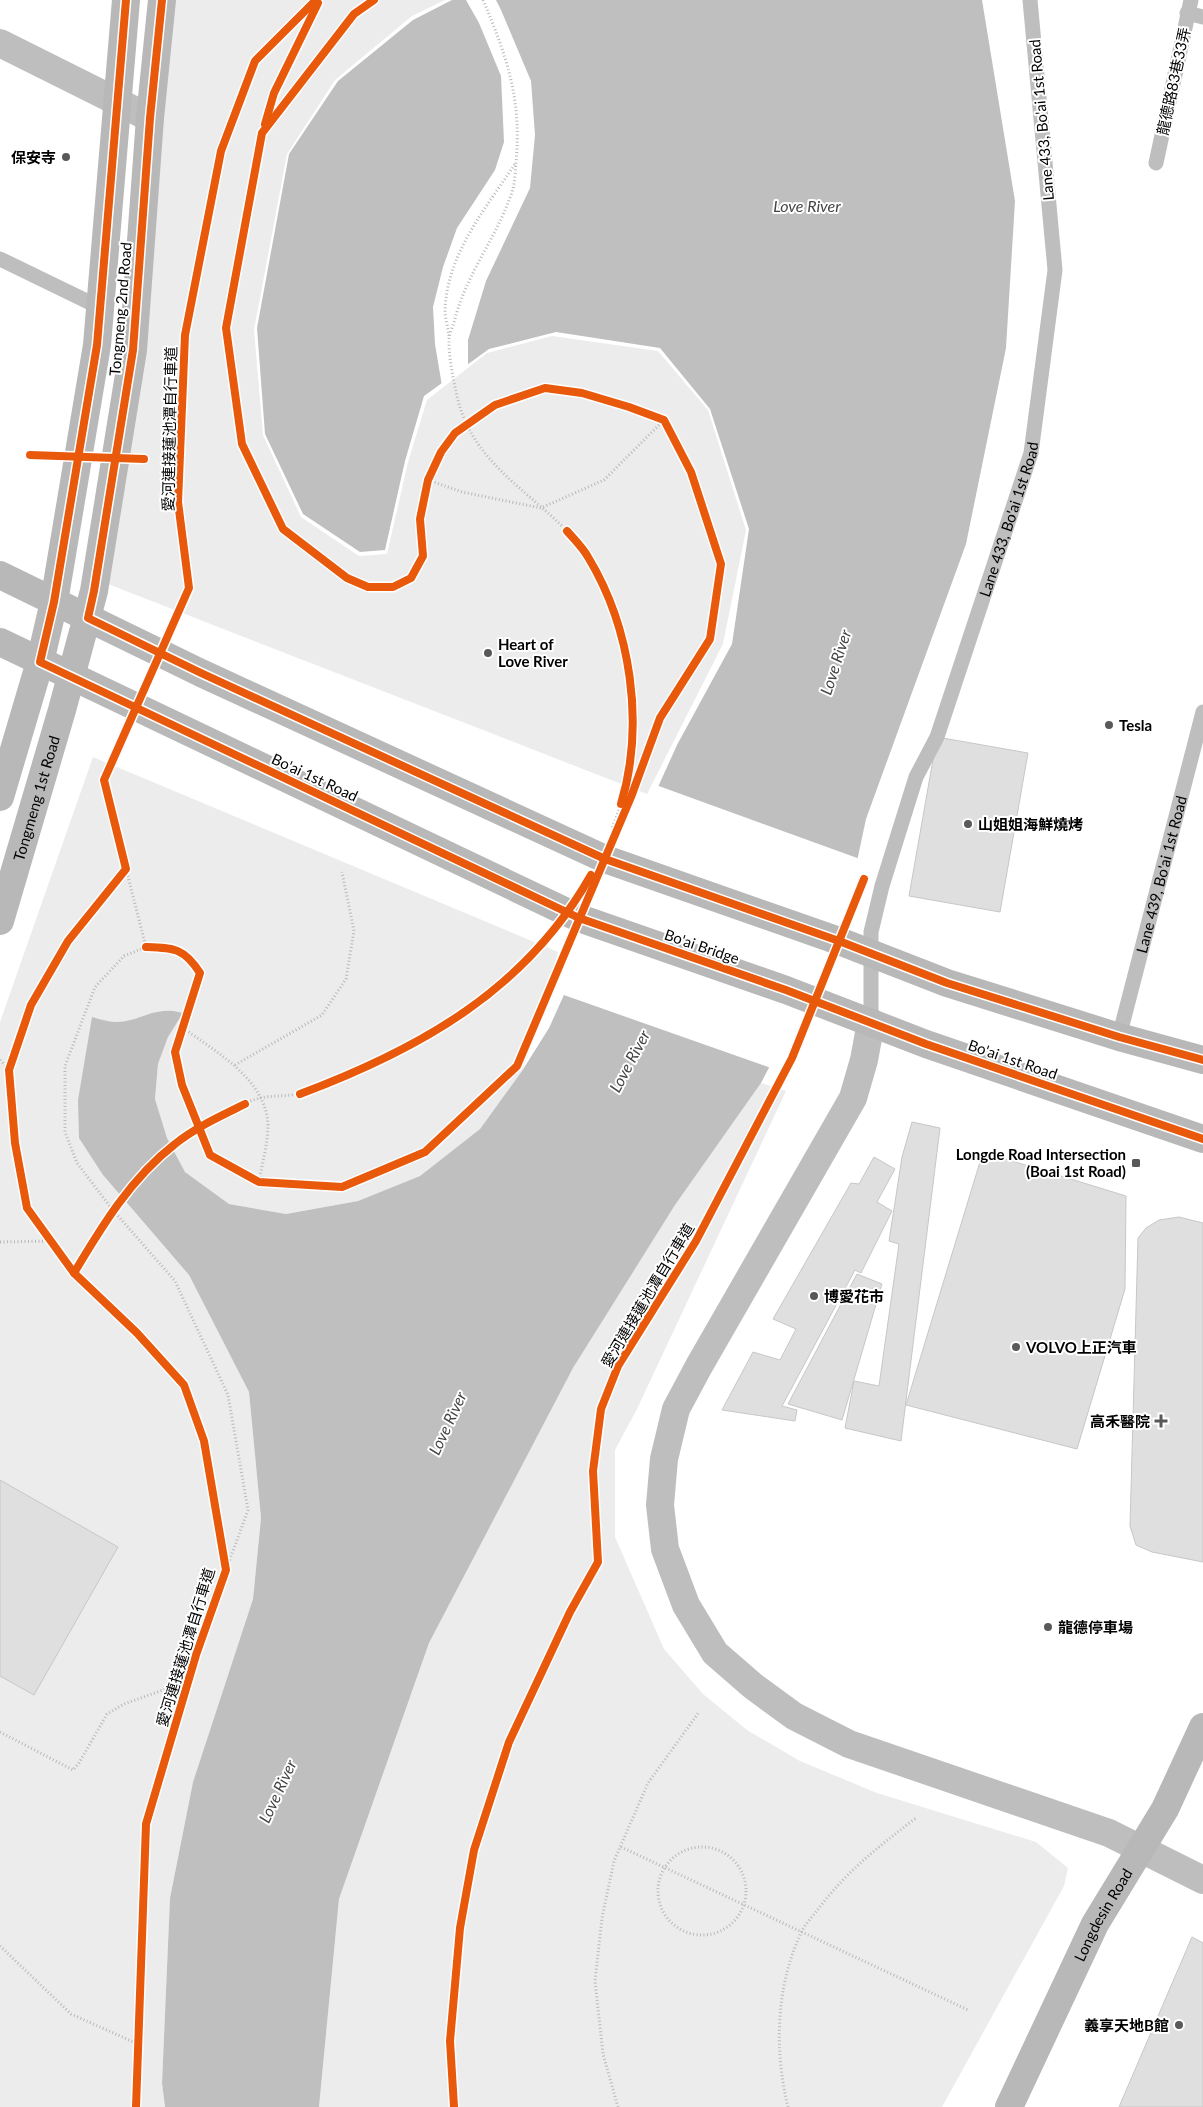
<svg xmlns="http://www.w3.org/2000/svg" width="1203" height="2107" font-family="Lato,'Noto Sans TC',sans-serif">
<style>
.green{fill:#ececec}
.water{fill:#bfbfbf}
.pier{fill:#fff}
.building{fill:#dfdfdf;stroke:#c7c7c7}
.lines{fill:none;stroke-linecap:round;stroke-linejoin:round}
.path{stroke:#b9b9b9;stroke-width:3;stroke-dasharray:1 2.5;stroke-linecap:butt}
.lane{stroke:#bebebe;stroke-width:15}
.street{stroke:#bebebe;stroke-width:28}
.secondary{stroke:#b8b8b8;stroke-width:28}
.cycleway-casing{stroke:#fff;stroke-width:11}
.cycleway{stroke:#e8590c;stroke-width:8}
.poi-dot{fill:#595959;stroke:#fff;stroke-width:2}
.labels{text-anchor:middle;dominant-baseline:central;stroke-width:4;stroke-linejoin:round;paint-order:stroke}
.street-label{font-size:15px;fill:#000;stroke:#fff}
.poi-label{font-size:15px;font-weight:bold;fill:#000;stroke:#fff;text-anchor:start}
.water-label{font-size:16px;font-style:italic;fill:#444;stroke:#fff}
</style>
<rect width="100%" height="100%" fill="#fff"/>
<g class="green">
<polygon points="162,0 445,0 412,16 335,80 287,154 254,330 263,435 301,517 359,556 387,554 408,462 427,400 487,353 552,336 658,351 708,410 746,530 723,644 647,794 108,584"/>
<path d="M93,757L558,952L537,1031L522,1071L480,1129L420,1176L358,1201L286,1214L229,1204L185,1172L167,1138L155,1099L158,1064L168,1037L183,1013C154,1005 139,1022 116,1022C108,1022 100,1019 92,1018L103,1175L189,1275L249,1392L261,1518L253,1599L193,1782L170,1898L162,2082L165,2107H0V1022Z"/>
<polygon points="761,1083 786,1091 637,1409 615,1450 615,1537 664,1649 703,1694 747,1730 800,1761 877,1793 1036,1842 1068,1868 1064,1886 942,2107 319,2107 339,1899 429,1643 573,1368 675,1205"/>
</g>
<path class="water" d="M452,0H982L1015,201L1006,348L966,544L866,819L853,880L784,1039L761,1083L675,1205L573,1368L429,1643L339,1899L319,2107H165L162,2083L170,1898L193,1782L253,1599L261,1518L249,1392L189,1275L103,1175L79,1138L78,1100L92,1017C100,1019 108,1022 116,1022C140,1022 154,1005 183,1013L168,1037L158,1064L155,1099L167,1138L185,1172L229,1204L286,1214L358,1201L420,1176L480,1129L522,1071L549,1028L677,745L732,644L749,529L710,409L660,348L556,332L489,349L424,396L405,461L385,550L360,552L303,514L265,434L257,328L289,154L338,81L413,20Z"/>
<g class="pier">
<polygon points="466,0 496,0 501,10 531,81 535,135 530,188 486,281 468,340 468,366 442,386 435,344 433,307 443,267 457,228 495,170 504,142 501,76 479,23"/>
<polygon points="656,785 860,859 855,881 786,1040 771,1068 561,994"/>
</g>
<g class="building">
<polygon points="937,737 1028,753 1000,912 909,896"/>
<polygon points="912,1122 940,1128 901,1441 845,1428 854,1381 879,1386 899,1244 889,1241 902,1157"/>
<polygon points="983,1152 1126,1196 1125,1289 1077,1449 906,1405"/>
<polygon points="874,1157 895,1169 877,1202 892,1211 861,1273 855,1270 782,1406 797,1410 795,1421 722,1410 753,1352 780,1360 796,1329 773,1319 851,1183 859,1184"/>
<polygon points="1179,1217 1203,1223 1203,1562 1152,1552 1136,1545 1130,1526 1138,1238 1146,1228 1159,1220"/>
<polygon points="857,1274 882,1284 842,1420 788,1404"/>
<polygon points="0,1480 118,1547 34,1695 0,1676"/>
<polygon points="1192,1937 1203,1943 1203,2107 1119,2107"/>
</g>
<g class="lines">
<g class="path">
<polyline points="374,0 354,14 262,133 226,328 242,444 283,529 347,578 368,587 393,587 411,578 423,556 420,519 428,480 441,452 455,433 495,405 545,388 582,393 629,407 664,420 691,472 721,564 710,639 660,718 617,830"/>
<path d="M483,0C507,56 522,101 516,163C515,173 515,185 511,195C496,238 466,275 455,319C453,326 449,334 449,341C449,358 453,379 457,396C471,460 525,488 567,531C622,589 644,704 628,781C624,797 618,813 612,828"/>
<path d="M449,336C448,328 445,318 445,310C447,254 486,208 515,164"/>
<polyline points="428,480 462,492 541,508 604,480 664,420"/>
<polyline points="126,869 146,947"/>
<path d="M183,1028C216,1052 266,1079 268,1125C268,1143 262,1164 259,1182"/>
<polyline points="0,1060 9,1070"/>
<polyline points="235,1065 322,1015 346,979 354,931 342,872"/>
<polyline points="0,1242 50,1241"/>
<path d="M74,1273C102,1226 131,1175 177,1143C201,1125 231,1106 260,1098C273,1095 288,1097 302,1093C386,1068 492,1005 549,937"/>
<polyline points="226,1570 248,1510 228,1395 175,1281 112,1209 77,1163 65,1132 65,1066 95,987 124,956 146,947 175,948 190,958 200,973 175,1052 182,1085 210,1155 259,1182 342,1187 425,1152 517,1066 567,946"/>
<polyline points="0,1732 73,1770 79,1763 107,1714 124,1704 188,1681"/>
<circle cx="702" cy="1891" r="44"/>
<polyline points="621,1847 968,2010"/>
<polyline points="0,1946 71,2014 138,2044"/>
<polyline points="618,2107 603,2054 595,1981 602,1918 614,1861 648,1783 699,1712"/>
<path d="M788,2107C774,2050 776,1986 801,1933C805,1924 813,1916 819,1908C848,1870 878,1847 916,1818"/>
</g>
<g class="lane">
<polyline points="1187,13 1203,17"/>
<polyline points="1156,163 1191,0"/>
<polyline points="0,259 101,308"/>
<path id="s1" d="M871,1022V932L882,886L916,777L937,737L1031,453L1055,270L1030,0"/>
<path id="s2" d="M1119,1037L1203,712"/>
</g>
<g class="street">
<polyline points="0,43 150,118"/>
<polyline points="871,1022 864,1060 853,1098 699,1366 676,1409 664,1459 660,1505 665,1549 686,1605 715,1653 753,1686 794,1716 849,1744 1109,1833 1203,1880"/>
</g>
<g class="secondary">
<polyline points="0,575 201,673 605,859 839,941 947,983 1119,1037 1203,1060"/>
<polyline points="0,642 579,918 786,990 926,1044 1203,1139"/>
<polyline points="0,797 40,662 54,602 97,345 126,0"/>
<path id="s3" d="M0,921L62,710L94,591L133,350L150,118L162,0"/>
<path id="s4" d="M1009,2107L1095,1924L1165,1809L1203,1727"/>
</g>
<defs>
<g id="cycleway">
<polyline points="126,0 97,345 54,602 40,662 579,918 786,990 926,1044 1203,1139"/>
<polyline points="162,0 150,118 133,350 94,591 88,618 201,673 605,859 839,941 947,983 1119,1037 1203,1060"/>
<polyline points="265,124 274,93 318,3"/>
<polyline points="30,455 144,459"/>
<path d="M567,531C574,539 583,548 588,557C631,628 645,724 621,804"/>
<path d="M146,947C174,948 184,948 200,973L175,1052L182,1085L210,1155L259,1182L342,1187L425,1152L517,1066L631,797L660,718L710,639L721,564L691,472L664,420L629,407L582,393L545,388L495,405L455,433L441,452L428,480L420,519L423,556L411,578L393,587H368L347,578L283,529L242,444L226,328L262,133L354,14L374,0"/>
<path d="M300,1094C420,1049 526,990 591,875"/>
<path d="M74,1273C102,1226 131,1178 175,1144C196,1127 221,1116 245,1104"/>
<polyline points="136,2107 146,1824 196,1655 226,1570 204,1441 184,1385 137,1333 74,1273 27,1208 15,1143 9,1070 31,1005 68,941 126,869 104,780 189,588 178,502 185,335 221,151 255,61 316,0"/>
<polyline points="454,2107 450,2041 460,1928 474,1850 509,1742 570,1612 598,1562 593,1471 601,1409 618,1366 696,1241 792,1058 864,879"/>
</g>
</defs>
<use href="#cycleway" class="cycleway-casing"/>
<use href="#cycleway" class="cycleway"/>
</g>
<g class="poi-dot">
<circle cx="66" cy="157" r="5"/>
<circle cx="488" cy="653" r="5"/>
<circle cx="1109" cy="725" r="5"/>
<circle cx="968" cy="824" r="5"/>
<rect x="1131" y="1158" width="10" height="10" rx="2.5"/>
<circle cx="814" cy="1296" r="5"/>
<circle cx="1016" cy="1347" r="5"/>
<path d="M1158.5 1413.5h5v5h5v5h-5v5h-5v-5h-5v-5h5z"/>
<circle cx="1048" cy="1627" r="5"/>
<circle cx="1179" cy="2025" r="5"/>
</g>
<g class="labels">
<g class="street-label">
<text transform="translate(1173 81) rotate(-78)">龍德路83巷33弄</text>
<text transform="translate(1041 120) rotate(-95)">Lane 433, Bo'ai 1st Road</text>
<text transform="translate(120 309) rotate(-85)">Tongmeng 2nd Road</text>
<text transform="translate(169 429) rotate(-89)">愛河連接蓮池潭自行車道</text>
<text stroke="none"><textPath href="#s1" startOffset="526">Lane 433, Bo'ai 1st Road</textPath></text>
<text transform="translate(315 777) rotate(25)">Bo'ai 1st Road</text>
<text stroke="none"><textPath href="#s3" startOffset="128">Tongmeng 1st Road</textPath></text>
<text stroke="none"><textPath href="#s2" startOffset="168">Lane 439, Bo'ai 1st Road</textPath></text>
<text transform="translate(702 946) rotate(19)">Bo'ai Bridge</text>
<text transform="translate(1013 1059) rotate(19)">Bo'ai 1st Road</text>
<text transform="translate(647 1295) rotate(-59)">愛河連接蓮池潭自行車道</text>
<text transform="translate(185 1647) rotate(-73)">愛河連接蓮池潭自行車道</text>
<text stroke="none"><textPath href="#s4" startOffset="214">Longdesin Road</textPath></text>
</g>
<g class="poi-label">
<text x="56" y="157" text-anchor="end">保安寺</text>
<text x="498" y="644">Heart of<tspan x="498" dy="17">Love River</tspan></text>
<text x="1119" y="725">Tesla</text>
<text x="978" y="824">山姐姐海鮮燒烤</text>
<text x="1126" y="1154" text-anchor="end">Longde Road Intersection<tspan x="1126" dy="17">(Boai 1st Road)</tspan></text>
<text x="824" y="1296">博愛花市</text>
<text x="1026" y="1347">VOLVO上正汽車</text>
<text x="1150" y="1421" text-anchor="end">高禾醫院</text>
<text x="1058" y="1627">龍德停車場</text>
<text x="1169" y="2025" text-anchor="end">義享天地B館</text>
</g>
<g class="water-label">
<text x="807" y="205">Love River</text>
<text transform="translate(835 662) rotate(-72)">Love River</text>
<text transform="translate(629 1061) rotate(-62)">Love River</text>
<text transform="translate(447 1423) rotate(-65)">Love River</text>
<text transform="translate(277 1791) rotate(-65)">Love River</text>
</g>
</g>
</svg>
